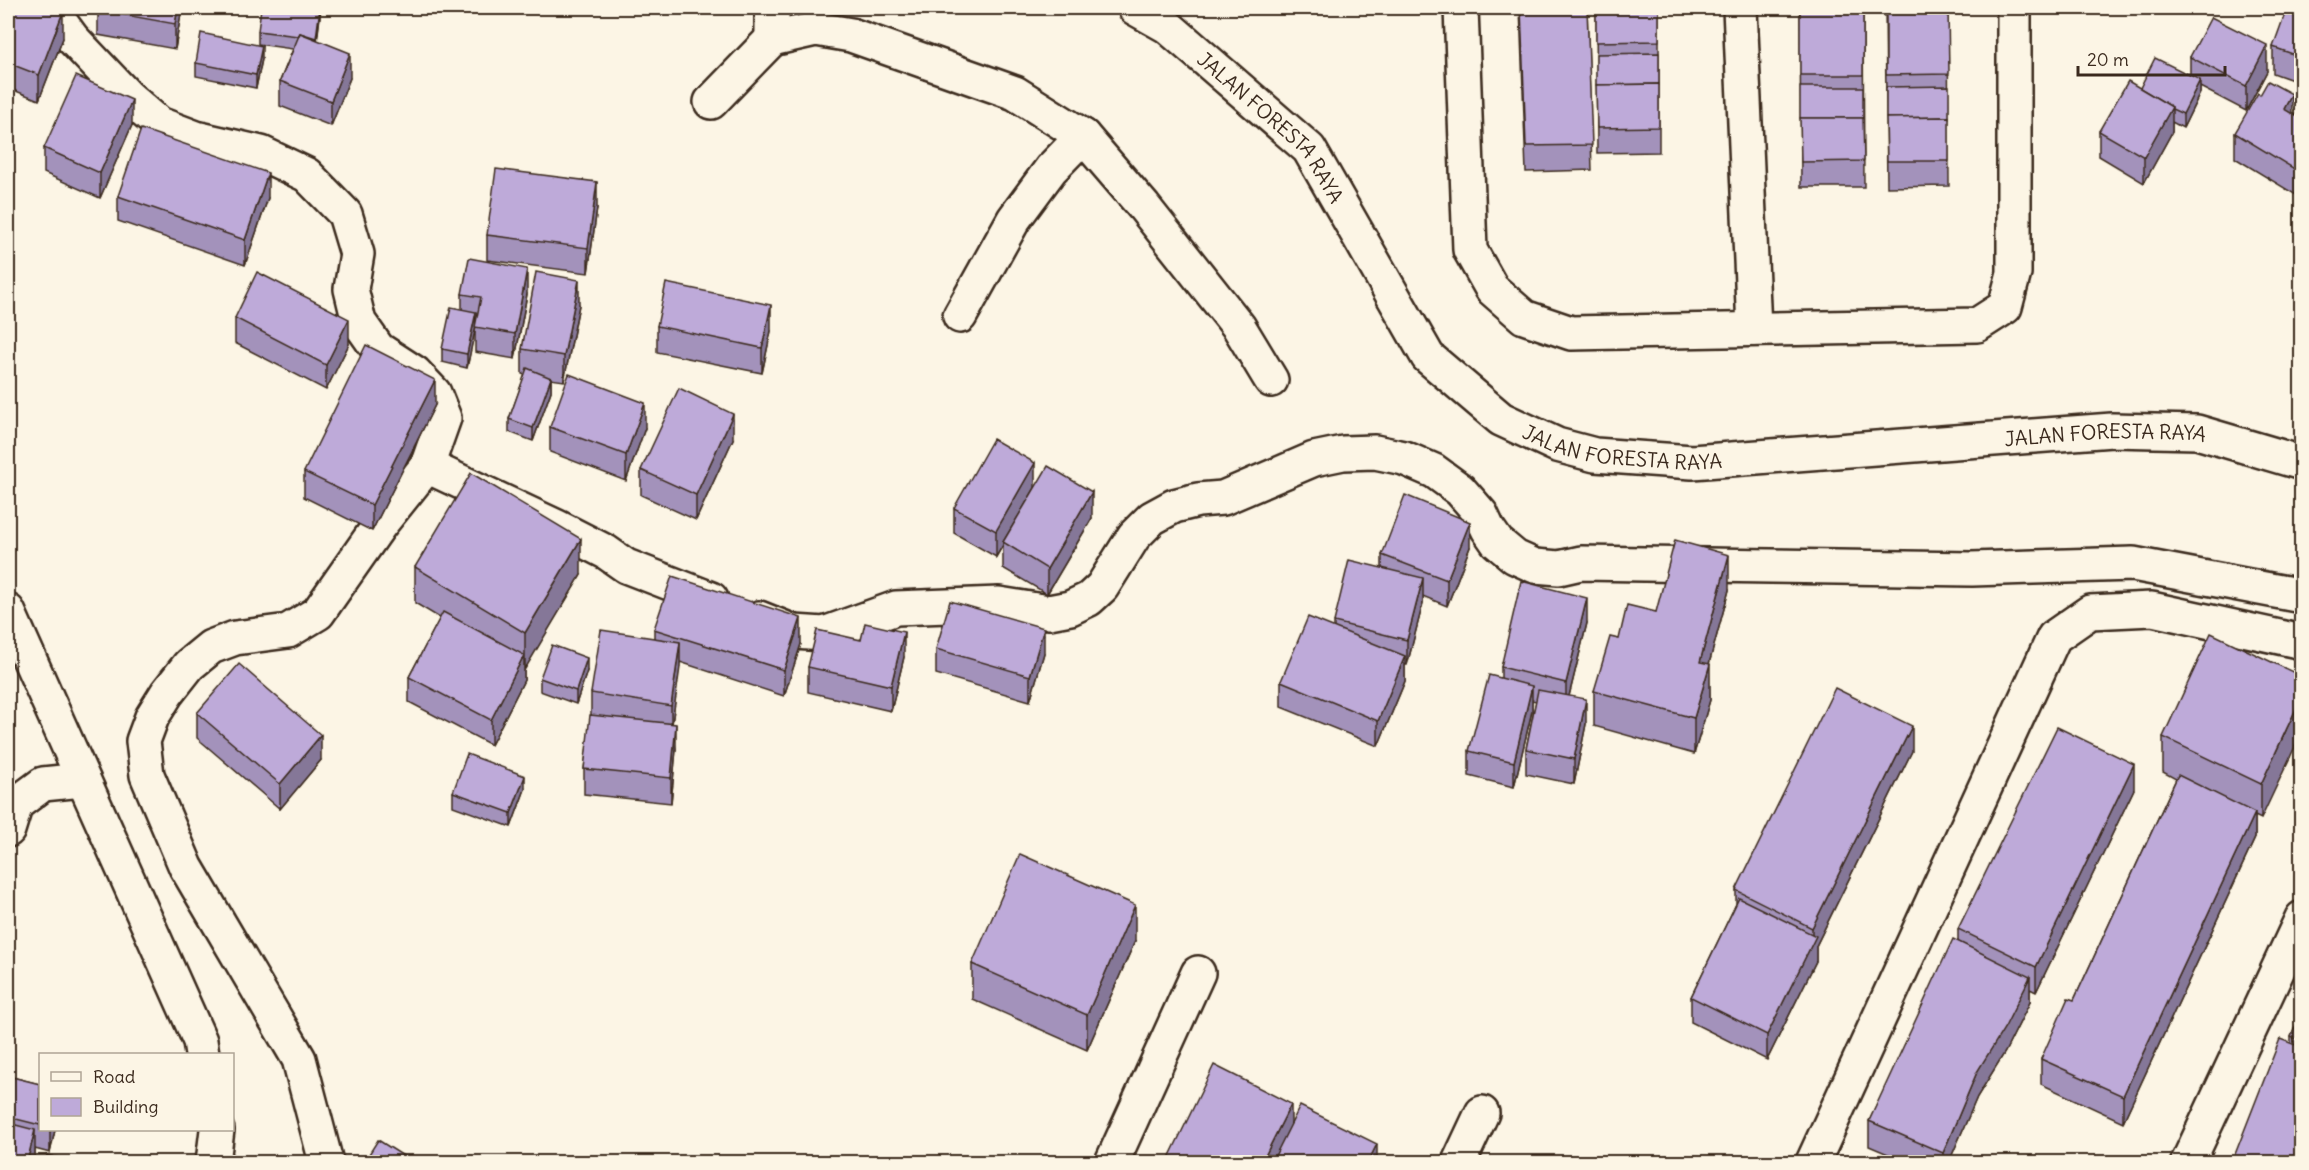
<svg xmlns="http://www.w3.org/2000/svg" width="2309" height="1170" font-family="Delius,sans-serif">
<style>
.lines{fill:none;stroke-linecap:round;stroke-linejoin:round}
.street-casing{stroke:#3b2a1e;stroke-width:38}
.street{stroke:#fcf5e5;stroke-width:33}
.wall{fill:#a392bb;stroke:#3b2a1e;stroke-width:1.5}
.shaded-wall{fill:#857798;stroke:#3b2a1e;stroke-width:1.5}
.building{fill:#beaad9;stroke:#3b2a1e;stroke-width:1.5}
.labels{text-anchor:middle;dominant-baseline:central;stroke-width:4.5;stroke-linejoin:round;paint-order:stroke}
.street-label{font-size:20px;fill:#3b2a1e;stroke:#fcf5e5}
</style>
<rect width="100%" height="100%" fill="#fcf5e5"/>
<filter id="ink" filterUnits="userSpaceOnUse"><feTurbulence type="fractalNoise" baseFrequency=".0167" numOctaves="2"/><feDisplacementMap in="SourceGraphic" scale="12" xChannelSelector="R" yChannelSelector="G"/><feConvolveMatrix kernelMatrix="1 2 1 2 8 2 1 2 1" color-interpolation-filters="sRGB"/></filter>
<g filter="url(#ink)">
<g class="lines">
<defs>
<g id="street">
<polyline points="50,8 72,38 128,97 159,124 196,138 261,153 307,175 345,214 357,254 351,289 359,322 378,349 415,373 434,393 444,418 427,466 557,527 606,552 626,566 711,599"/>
<polyline points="772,8 772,39 816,29 851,35 1015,93 1083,136 1144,207 1239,327 1271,380"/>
<path id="s1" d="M1135,8L1167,26L1309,149L1428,357L1501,419L1557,445L1595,455L1692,462L2112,430L2197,432L2302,463"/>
<polyline points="1461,8 1470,250 1492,289 1524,317 1571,333 1977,325 2005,307 2014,273 2014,8"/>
<polyline points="1740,8 1754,329"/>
<polyline points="711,102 772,39"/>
<polyline points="960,316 1014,219 1051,169 1083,136"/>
<polyline points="8,611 200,1041 202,1054"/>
<polyline points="759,618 794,632 824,634 896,608 999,604 1049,612 1070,608 1089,599 1102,587 1134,536 1152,518 1174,506 1198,500 1223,498 1314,459 1343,453 1375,452 1404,458 1434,471 1460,490 1481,514 1488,529 1497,542 1515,557 1535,566 1559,568 1581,563 1972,569 2133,564 2302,596"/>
<polyline points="8,830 16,804 43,784 82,780"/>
<polyline points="213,1162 217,1130"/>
<polyline points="326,1162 299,1059 186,867 147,775 143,741 152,717 167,693 189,665 211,647 235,638 288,631 318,613 379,526 427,466"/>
<polyline points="1112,1162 1198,973"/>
<polyline points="1459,1162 1482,1113"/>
<polyline points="1813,1162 2054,637 2090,612 2152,609 2302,642"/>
<polyline points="2188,1162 2302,918"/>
</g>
</defs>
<use href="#street" class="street-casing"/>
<use href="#street" class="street"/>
</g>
<g class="wall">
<polygon points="8,8 63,38 39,100 8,88"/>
<polygon points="182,8 175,49 98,35 98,10"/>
<polygon points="321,8 317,40 350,78 331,126 280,106 280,81 293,49 258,44 258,31"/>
<polygon points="1520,8 1587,8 1592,170 1526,172"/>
<polygon points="1596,8 1659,8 1659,152 1597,153"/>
<polygon points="1800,8 1863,8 1864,187 1801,187"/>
<polygon points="1885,8 1948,8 1949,186 1887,187"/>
<polygon points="2301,8 2301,83 2273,73 2273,47"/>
<polygon points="2190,57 2267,71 2246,111 2200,87 2200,93 2183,128 2172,122 2172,132 2144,183 2099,156 2099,131 2140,88 2190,75"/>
<polygon points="262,59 256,88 196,76 196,63"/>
<polygon points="2260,95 2297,116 2297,108 2301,96 2301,198 2235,158 2235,133"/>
<polygon points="132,125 100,198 44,173 44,148"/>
<polygon points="118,196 268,198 245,265 118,221"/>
<polygon points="597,208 588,273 487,260 487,235"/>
<polygon points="462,294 527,294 515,359 475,352 475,328 467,368 442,362 442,349 462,310"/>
<polygon points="579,305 564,381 551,379 551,391 533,441 509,432 509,419 525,375 522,374 522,349"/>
<polygon points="235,318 349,344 326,390 235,343"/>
<polygon points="657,326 771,331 762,373 657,352"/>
<polygon points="435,405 372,531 304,497 304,472"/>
<polygon points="550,427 645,428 626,481 550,452"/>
<polygon points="733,439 696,520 641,495 641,470"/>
<polygon points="1034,489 1092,518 1047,594 1003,568 1003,545 996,557 954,533 954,508"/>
<polygon points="1470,547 1447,606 1423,596 1423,603 1407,665 1405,665 1405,681 1378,746 1281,707 1281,681 1334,627 1334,622 1382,568 1382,555"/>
<polygon points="415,567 581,575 524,669 524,680 491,745 409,702 409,677 440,618 415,603"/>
<polygon points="1729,590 1709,664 1710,700 1694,754 1594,726 1594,691 1619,639 1656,612"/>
<polygon points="1587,623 1569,696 1586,724 1574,784 1526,774 1526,749 1536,701 1532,700 1532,711 1514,787 1469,776 1469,751 1501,678 1501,667"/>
<polygon points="654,629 801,644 784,696 680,662 672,724 676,749 671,803 584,794 584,769 591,716 591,693 654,638"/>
<polygon points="936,649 1044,653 1030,701 936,674"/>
<polygon points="904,657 891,711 808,692 808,667"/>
<polygon points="587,671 576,704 540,691 540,678"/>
<polygon points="2301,676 2261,819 2255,816 2255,838 2123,1122 2041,1084 2041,1059 2074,1000 2176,779 2163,772 2163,737"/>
<polygon points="197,713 321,760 280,809 197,738"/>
<polygon points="1912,751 1816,946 1816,961 1767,1060 1691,1022 1691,997 1736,904 1736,890"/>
<polygon points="525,789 511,827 453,806 453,792"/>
<polygon points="2134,789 2036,992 2030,989 2030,1002 2005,1052 1977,1097 1949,1162 1907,1162 1869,1146 1869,1121 1958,942 1958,929"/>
<polygon points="1135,941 1087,1050 972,999 972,964"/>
<polygon points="2301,1013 2301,1162 2291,1043 2291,1037"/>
<polygon points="8,1076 40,1084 40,1130 55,1130 50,1153 35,1149 35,1155 8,1162"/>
</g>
<g class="shaded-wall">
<polygon points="178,8 182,8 175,49 175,24"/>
<polygon points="320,8 321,8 316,51 316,38"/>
<polygon points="63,12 63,38 39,100 39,75"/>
<polygon points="2267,45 2267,71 2246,111 2246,86"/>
<polygon points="262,46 262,59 256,88 256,75"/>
<polygon points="350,53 350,78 331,126 331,101"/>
<polygon points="2200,80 2200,93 2183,128 2183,114"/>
<polygon points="2292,94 2292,120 2284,109"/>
<polygon points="132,100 132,125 100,198 100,173"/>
<polygon points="2172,107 2172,132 2144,183 2144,157"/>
<polygon points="268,173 268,198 245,265 245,240"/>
<polygon points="597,182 597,208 588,273 588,248"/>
<polygon points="527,269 527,294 515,359 515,334"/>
<polygon points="579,280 579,305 564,381 564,356"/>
<polygon points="771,305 771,331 762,373 762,348"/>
<polygon points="476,312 476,326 467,368 467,354"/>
<polygon points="349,319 349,344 326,390 326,365"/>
<polygon points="551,378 551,391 533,441 533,428"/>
<polygon points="435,380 435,405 372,531 372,505"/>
<polygon points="645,403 645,428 626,481 626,455"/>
<polygon points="733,414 733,439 696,520 696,495"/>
<polygon points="1035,463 1035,488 1003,542 1003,545 996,557 996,531"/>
<polygon points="1092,492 1092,518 1047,594 1047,569"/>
<polygon points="1470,522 1470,547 1447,606 1447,580"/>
<polygon points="581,539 581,575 525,669 525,633"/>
<polygon points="1729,555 1729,590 1700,697 1700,662"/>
<polygon points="1423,578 1423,603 1407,665 1407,640"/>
<polygon points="1587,598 1587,623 1566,708 1566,683"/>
<polygon points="801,618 801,644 784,696 784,670"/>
<polygon points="1044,628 1044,653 1030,701 1030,676"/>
<polygon points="904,632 904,657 891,711 891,686"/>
<polygon points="680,642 680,667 671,731 671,706"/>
<polygon points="524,655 524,680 491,745 491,720"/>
<polygon points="1405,656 1405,681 1378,746 1378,721"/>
<polygon points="587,658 587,671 576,704 576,691"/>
<polygon points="1710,664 1710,700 1694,754 1694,718"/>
<polygon points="1532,686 1532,711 1514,787 1514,762"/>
<polygon points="2301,698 2301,734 2261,819 2261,784"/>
<polygon points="1586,699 1586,724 1574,784 1574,759"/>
<polygon points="676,724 676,749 671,803 671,778"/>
<polygon points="1912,726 1912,751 1816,946 1816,961 1767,1060 1767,1035 1812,943 1812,928"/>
<polygon points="321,735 321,760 280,809 280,784"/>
<polygon points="2134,764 2134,789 2036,992 2036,967"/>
<polygon points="525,776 525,789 511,827 511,813"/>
<polygon points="2255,813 2255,838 2123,1122 2123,1096"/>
<polygon points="1135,905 1135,941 1087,1050 1087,1015"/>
<polygon points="2030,977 2030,1002 2005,1052 1977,1097 1949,1162 1943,1162 1943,1153 1977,1072"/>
<polygon points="1291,1104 1291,1129 1275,1162 1262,1162"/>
<polygon points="35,1130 35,1155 33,1162 27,1162"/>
<polygon points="50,1130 55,1130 50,1153"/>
<polygon points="1377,1144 1377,1162 1368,1162"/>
</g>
<g class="building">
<polygon points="8,8 51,8 63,12 39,75 8,63"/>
<polygon points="99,8 178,8 175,24 98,10"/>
<polygon points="261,8 320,8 316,38 300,33 298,36 258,31"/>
<polygon points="1521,8 1587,8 1592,145 1526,146"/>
<polygon points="1596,8 1659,8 1659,41 1596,42"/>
<rect x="1800" y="8" width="63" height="67"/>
<polygon points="1886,8 1948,8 1949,74 1886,75"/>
<polygon points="2287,8 2301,8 2301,57 2273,47"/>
<polygon points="2211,17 2267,45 2246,86 2190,57"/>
<polygon points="201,33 262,46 256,75 196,63"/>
<polygon points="300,33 350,53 331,101 280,81"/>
<polygon points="1659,53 1659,86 1659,84 1596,85 1596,54"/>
<polygon points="2155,58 2200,80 2183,114 2172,109 2172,107 2140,88"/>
<polygon points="76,76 132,100 100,173 44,148"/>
<polygon points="2128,81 2172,107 2144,157 2099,131"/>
<polygon points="2268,81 2292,94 2284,109 2301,119 2301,173 2235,133 2258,93 2260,95"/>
<polygon points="1659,84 1659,127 1597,128 1596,85"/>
<polygon points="1949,86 1949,120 1949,117 1886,118 1886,87"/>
<polygon points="1800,87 1863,87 1863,120 1863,118 1800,118"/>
<polygon points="2301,96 2301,110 2297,108"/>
<polygon points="1949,117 1949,161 1887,161 1886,118"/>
<polygon points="1800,118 1863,118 1864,161 1801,162"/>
<polygon points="141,129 268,173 245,240 118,196"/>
<polygon points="496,169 597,182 588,248 487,235"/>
<polygon points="469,258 527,269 515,334 475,327 481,297 462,294"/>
<polygon points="257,272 349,319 326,365 235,318"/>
<polygon points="536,272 579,280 564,356 522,349"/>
<polygon points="666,283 771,305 762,348 657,326"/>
<polygon points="451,307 476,312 467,354 442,349"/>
<polygon points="366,345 435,380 372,505 304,472"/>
<polygon points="527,368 551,378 533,428 509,419"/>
<polygon points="569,374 645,403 626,455 550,427"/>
<polygon points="679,388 733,414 696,495 641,470"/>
<polygon points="993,439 1035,463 996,531 954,508"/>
<polygon points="1048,466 1092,492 1047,569 1003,542"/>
<polygon points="471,473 581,539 525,633 415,567"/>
<polygon points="1405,495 1470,522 1447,580 1382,555"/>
<polygon points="1675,540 1729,555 1700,662 1710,664 1694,718 1594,691 1610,637 1619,639 1627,605 1656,612"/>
<polygon points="1349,560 1423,578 1407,640 1334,622"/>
<polygon points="672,576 801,618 784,670 654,629"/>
<polygon points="1521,581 1587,598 1566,683 1501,667"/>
<polygon points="950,601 1044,628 1030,676 936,649"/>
<polygon points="443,612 524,655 491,720 409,677"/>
<polygon points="1308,617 1405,656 1378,721 1281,681"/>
<polygon points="865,623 904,632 891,686 808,667 817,630 861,640"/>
<polygon points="601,630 680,642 671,706 591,693"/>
<polygon points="2211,633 2301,676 2301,698 2261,784 2163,737"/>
<polygon points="552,645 587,658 576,691 540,678"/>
<polygon points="239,664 321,735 280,784 197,713"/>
<polygon points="1489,675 1532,686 1514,762 1469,751"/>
<polygon points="1835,688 1912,726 1812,928 1736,890"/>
<polygon points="1538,690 1586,699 1574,759 1526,749"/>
<polygon points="590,715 676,724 671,778 584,769"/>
<polygon points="2057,727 2134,764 2036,967 1958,929"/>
<polygon points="467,754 525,776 511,813 453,792"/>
<polygon points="2178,775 2255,813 2123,1096 2041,1059 2068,998 2074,1000"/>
<polygon points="1020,854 1135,905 1087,1015 972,964"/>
<polygon points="1739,898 1816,936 1767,1035 1691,997"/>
<polygon points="1953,939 2030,977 2005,1027 1977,1072 1943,1153 1869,1121"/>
<polygon points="2301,1013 2301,1041 2291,1037"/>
<polygon points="2280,1039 2301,1047 2301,1162 2232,1162"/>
<polygon points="1214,1065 1291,1104 1262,1162 1167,1162"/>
<polygon points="8,1076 40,1084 40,1125 8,1117"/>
<polygon points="1300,1106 1377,1144 1368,1162 1272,1162"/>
<polygon points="8,1123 35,1130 27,1162 8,1162"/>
<polygon points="378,1140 413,1162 364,1162"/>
<polygon points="47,1155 78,1162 45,1162"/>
</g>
</g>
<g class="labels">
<g class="street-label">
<text stroke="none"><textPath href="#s1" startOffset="183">JALAN FORESTA RAYA</textPath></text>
<text stroke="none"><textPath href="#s1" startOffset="1173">JALAN FORESTA RAYA</textPath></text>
<text stroke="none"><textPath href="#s1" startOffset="687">JALAN FORESTA RAYA</textPath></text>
</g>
</g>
<rect width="2309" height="1170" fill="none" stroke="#fcf5e5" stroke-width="30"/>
<rect x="15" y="15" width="2279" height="1140" fill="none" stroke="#3b2a1e" stroke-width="2" filter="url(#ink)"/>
<rect x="39" y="1053" width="195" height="78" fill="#fcf5e5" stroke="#afa495" stroke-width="1.5"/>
<rect x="51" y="1072" width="30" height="9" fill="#fcf5e5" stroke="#afa495" stroke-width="1.5"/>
<text x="93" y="1083" font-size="18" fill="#3b2a1e">Road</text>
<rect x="51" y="1098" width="30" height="18" fill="#beaad9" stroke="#afa495" stroke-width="1.5"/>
<text x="93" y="1113" font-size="18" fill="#3b2a1e">Building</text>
<path d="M2078 66v9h147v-9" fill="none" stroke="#3b2a1e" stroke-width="3"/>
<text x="2087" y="66" font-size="18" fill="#3b2a1e" stroke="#fcf5e5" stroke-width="4.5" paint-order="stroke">20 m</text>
</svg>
